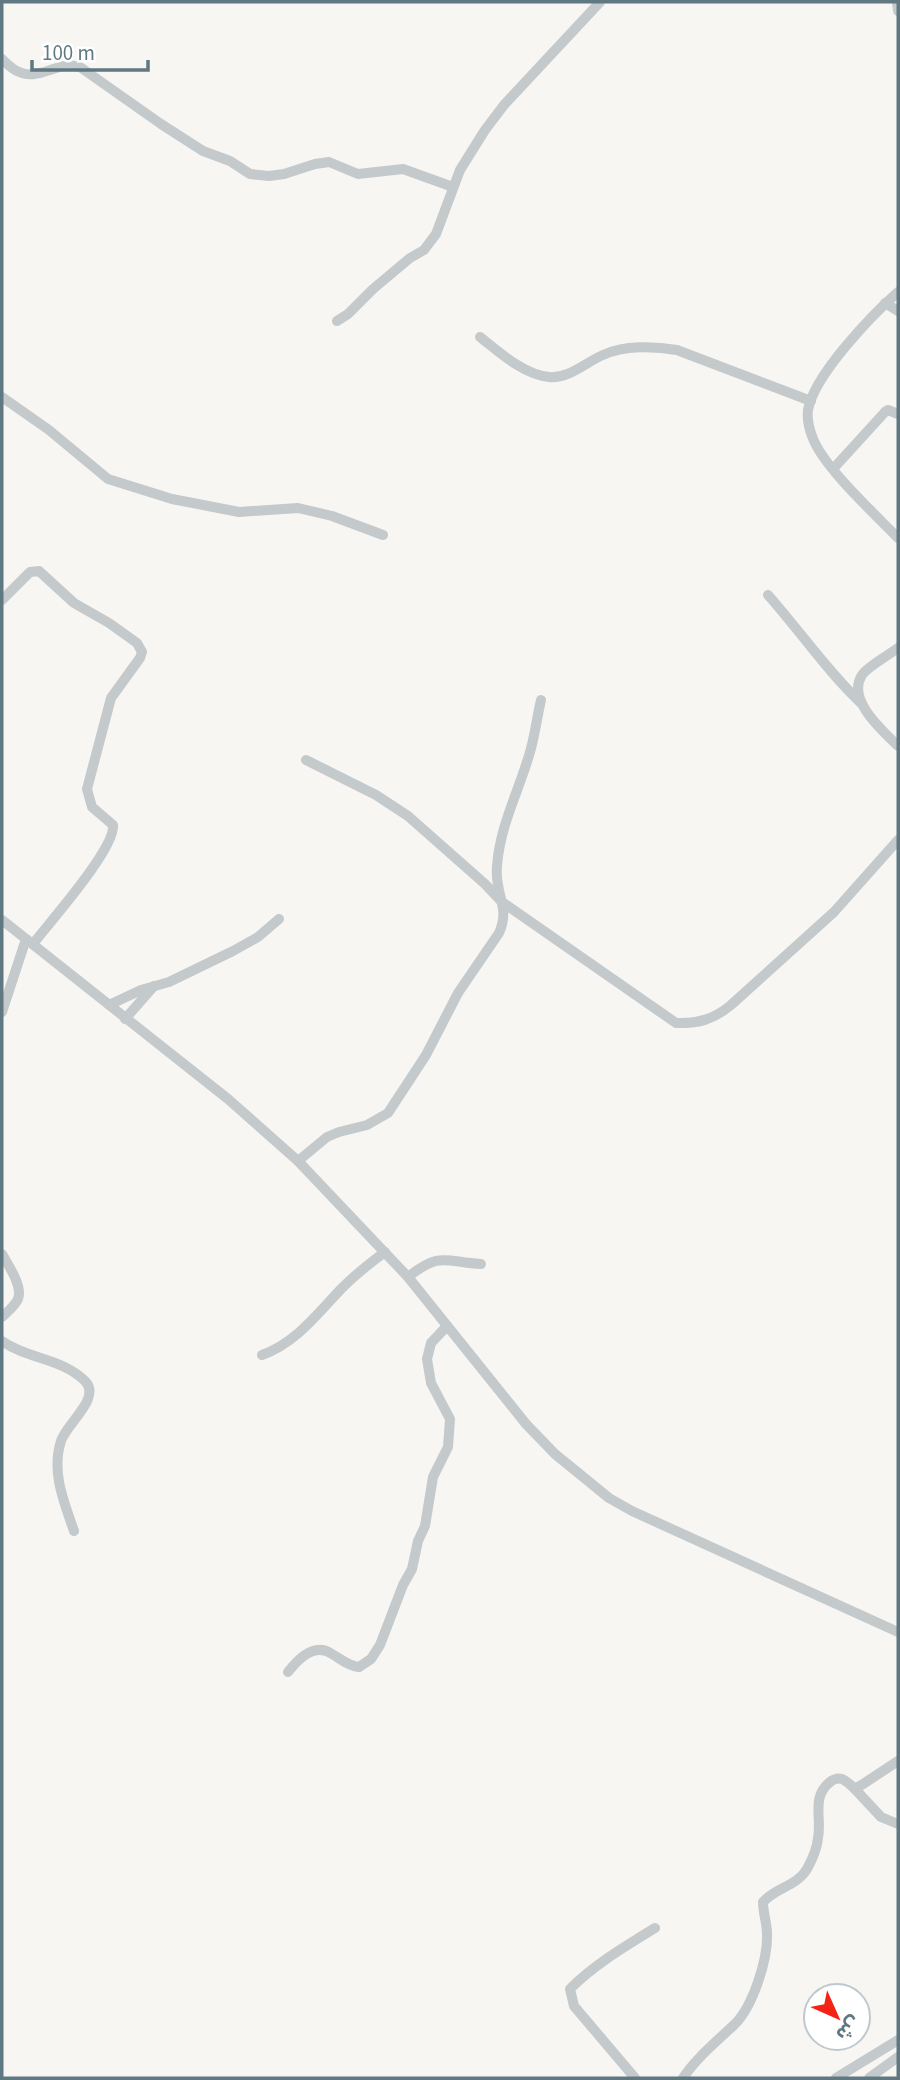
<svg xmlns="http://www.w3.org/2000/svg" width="900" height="2080" font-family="'Source Sans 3','Noto Sans Arabic',sans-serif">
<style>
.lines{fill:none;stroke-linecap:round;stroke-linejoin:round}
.minor{stroke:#c4c9cc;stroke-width:10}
</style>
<rect width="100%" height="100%" fill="#f7f6f3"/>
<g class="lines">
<g class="minor">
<polyline points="897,2 898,11"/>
<path d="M2,59C6,63 10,67 15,70C39,84 57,59 80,67L161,124L203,151L230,161L250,174L269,176L284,174L315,164L329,162L358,174L403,169L453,187"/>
<path d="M898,292C872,315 814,375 808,410C807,418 809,428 812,436C822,466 875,514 898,538"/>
<polyline points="885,303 898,311"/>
<polyline points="337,321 348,314 373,289 410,258 424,250 436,234 460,170 485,130 504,105 600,2"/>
<path d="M480,337C499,352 524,375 549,377C569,379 586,362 603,355C624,345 654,346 677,350L811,401"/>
<polyline points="2,397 49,430 108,479 172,499 239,512 298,508 332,516 383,535"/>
<polyline points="833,469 885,412 888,410 898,414"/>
<path d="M768,595C800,631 827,671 862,704"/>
<path d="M2,600L30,572L39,571L74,603L109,623L137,643L142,652L140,658L111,698L87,789L92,807L113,825C116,848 49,923 33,944"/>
<path d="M898,648C889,655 868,666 862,675C846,700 883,731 898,746"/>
<path d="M306,760L376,795L408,816L485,884L502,902L676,1023C698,1024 714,1019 731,1005L834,912L898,840"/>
<polyline points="2,920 228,1099 298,1161 408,1277 526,1424 555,1454 609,1498 632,1511 898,1632"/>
<polyline points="109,1005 141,990 169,982 233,951 258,937 279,919"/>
<polyline points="2,1012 26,939"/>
<polyline points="125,1019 154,986"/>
<path d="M298,1161L327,1137L339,1132L367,1125L388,1113L426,1055L458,993L499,933C511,907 494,894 497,866C500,825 519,791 530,752C535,735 537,717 541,700"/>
<path d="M2,1254C8,1265 23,1286 18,1299C15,1306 7,1312 2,1317"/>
<path d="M408,1277C441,1251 445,1262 481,1264"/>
<path d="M2,1341C27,1359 62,1358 85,1381C102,1398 66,1424 61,1441C51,1472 64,1502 74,1531"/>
<path d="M262,1355C296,1343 318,1313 342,1288C355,1275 370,1263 385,1252"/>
<path d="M288,1672C298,1659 315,1642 332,1654C341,1659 348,1666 359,1667L371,1659L380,1645L403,1585L412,1569L418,1541L425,1526L433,1477L448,1447L450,1419L431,1383L427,1359L431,1343L447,1326"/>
<polyline points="854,1788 881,1817 898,1824"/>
<path d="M635,2078L574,2006L570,1989C595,1964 626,1946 655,1928"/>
<path d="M683,2078C697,2057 717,2041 735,2024C753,2006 768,1959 767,1934C767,1923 763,1913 763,1902C775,1888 797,1886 807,1869C812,1860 817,1849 818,1838C822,1818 811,1797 830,1782C840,1774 846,1781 854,1788L860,1786L898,1761"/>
<polyline points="836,2078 898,2040"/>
<polyline points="869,2078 898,2057"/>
</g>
</g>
<rect width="900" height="2080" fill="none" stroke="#5f7881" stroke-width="7"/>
<g transform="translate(837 2017) rotate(135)"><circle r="33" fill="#ffffff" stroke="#bfc9cd" stroke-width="2"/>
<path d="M0-5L12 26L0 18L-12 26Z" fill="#f42316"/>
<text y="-10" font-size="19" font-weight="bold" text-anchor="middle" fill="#5f7881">ش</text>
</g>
<path d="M32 60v10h116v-10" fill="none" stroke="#5f7881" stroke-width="3.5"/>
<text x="42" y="60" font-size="21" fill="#5f7881" stroke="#ffffff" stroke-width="5" paint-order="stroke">100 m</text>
</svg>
